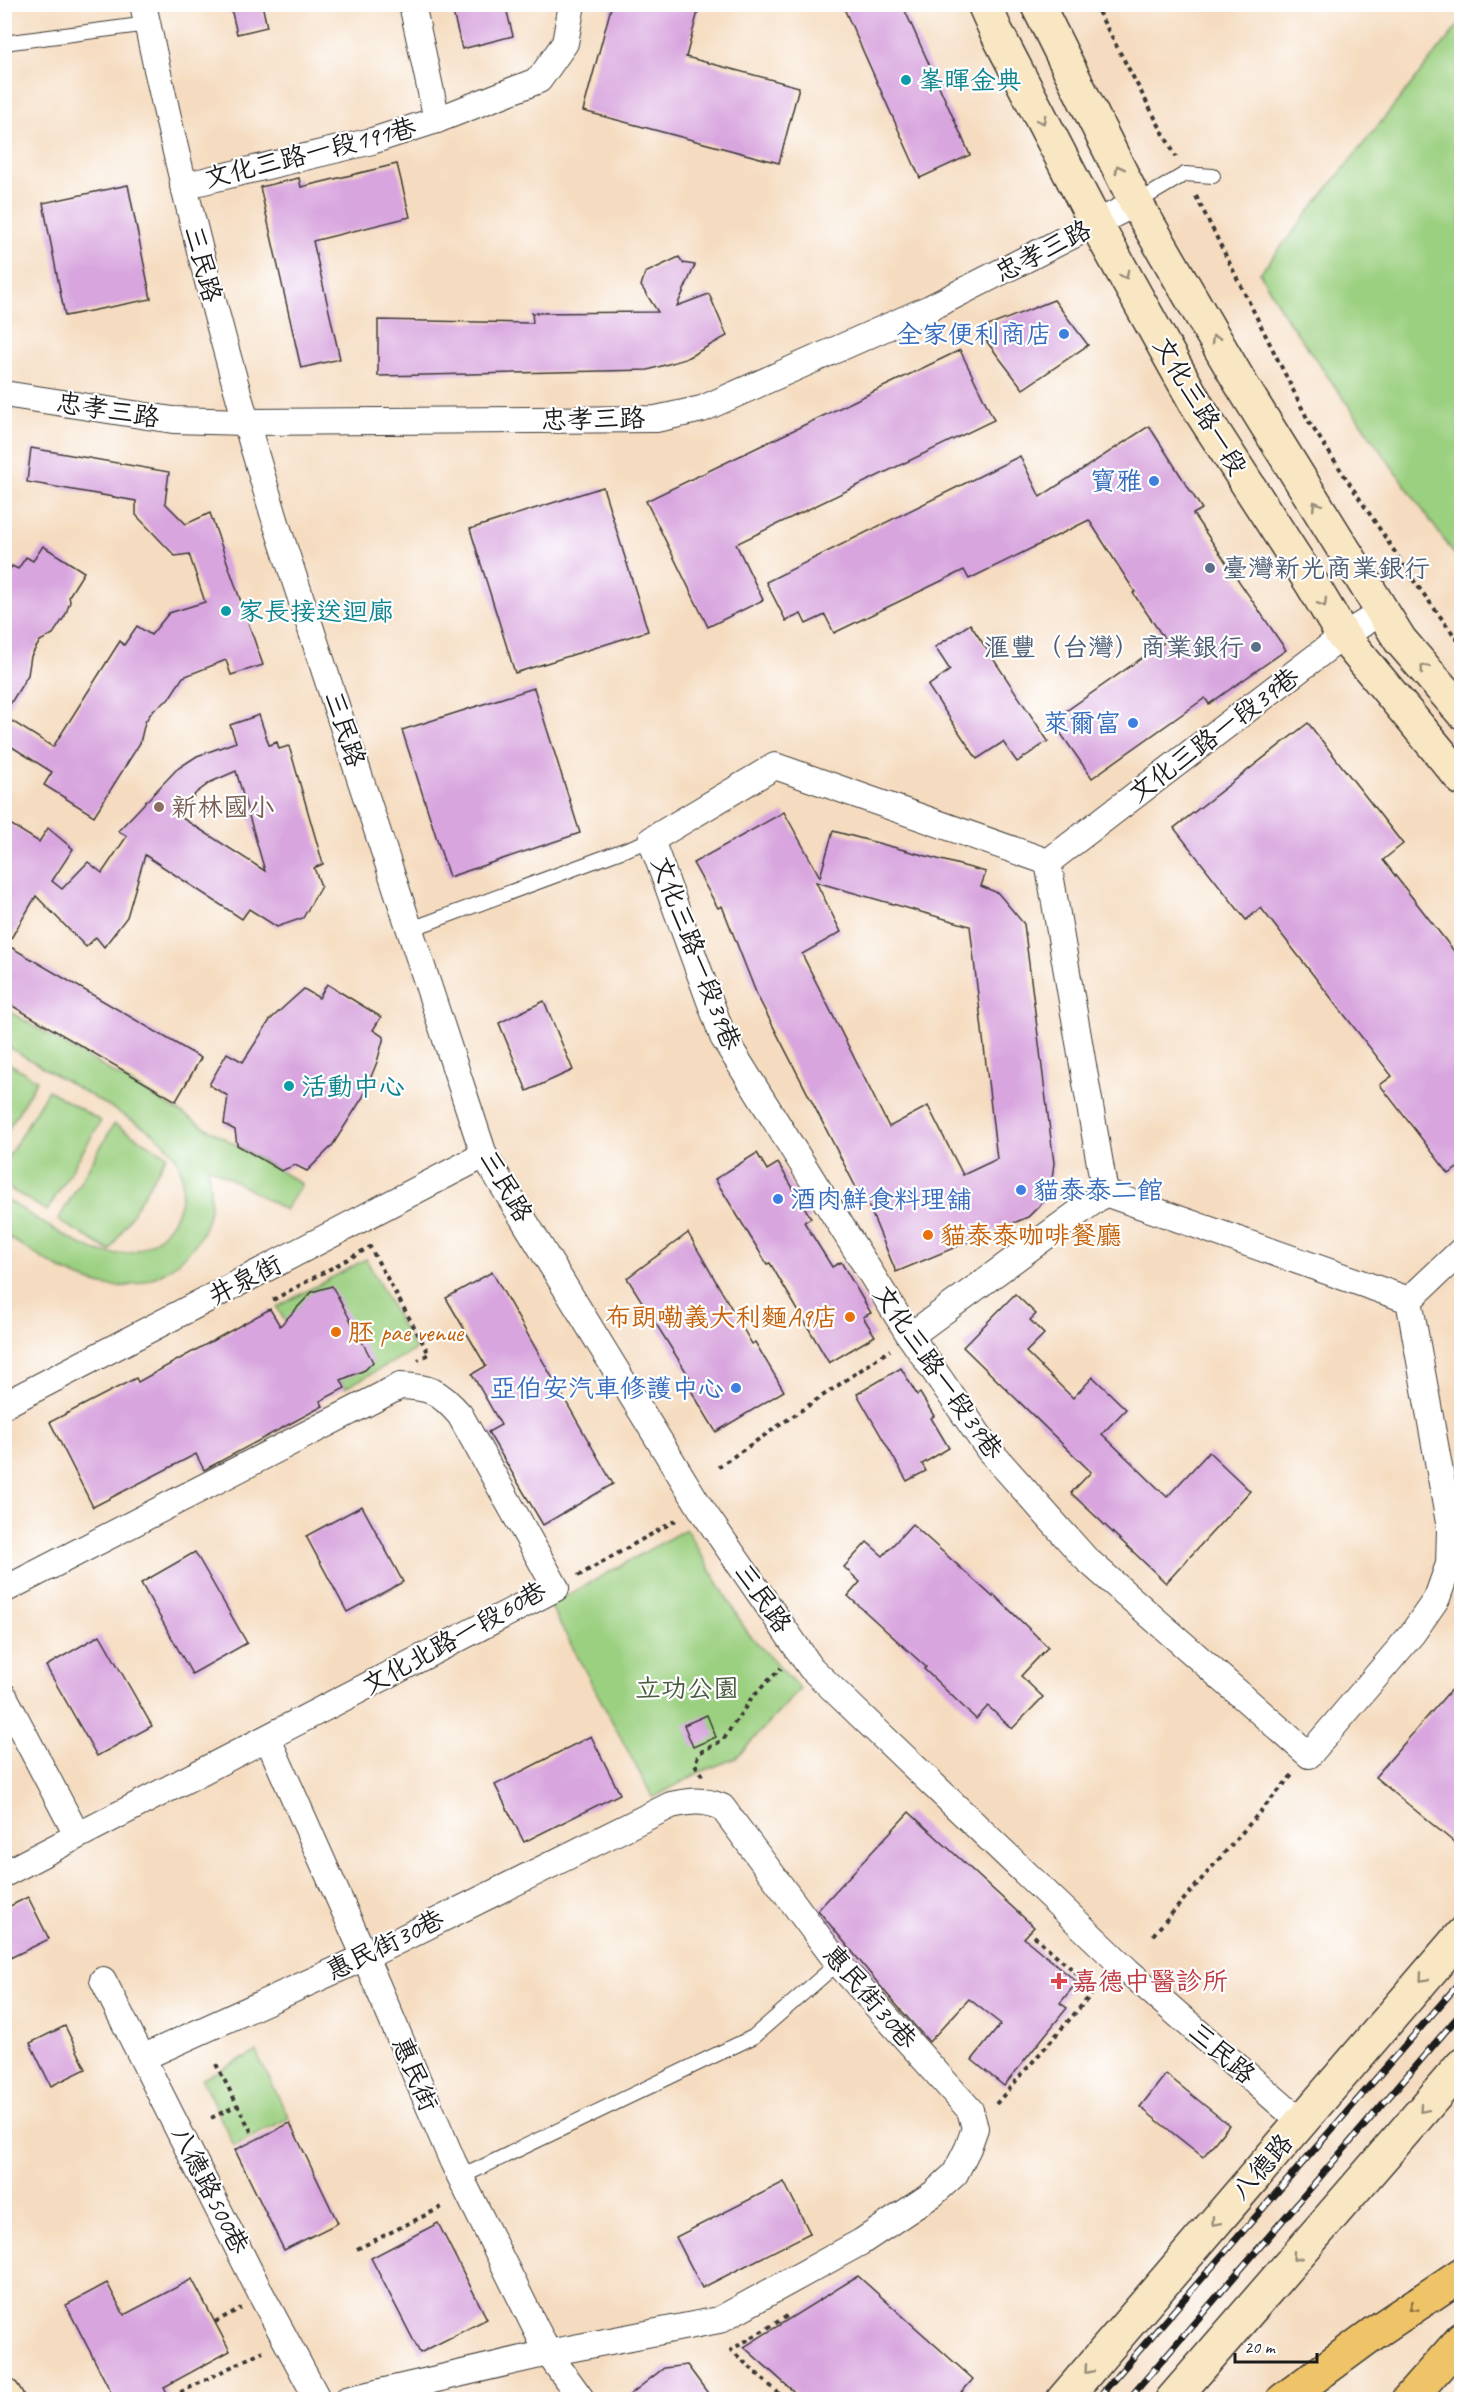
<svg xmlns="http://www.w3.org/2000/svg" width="1466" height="2404" font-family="Caveat,'LXGW WenKai TC',sans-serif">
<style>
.green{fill:#9cd081;stroke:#5c764e;stroke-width:1.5}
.building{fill:#d8a5de;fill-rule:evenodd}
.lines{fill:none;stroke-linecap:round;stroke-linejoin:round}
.lane-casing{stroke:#3d3935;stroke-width:16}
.street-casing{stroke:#3d3935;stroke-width:28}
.secondary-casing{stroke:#3d3935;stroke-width:36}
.highway-casing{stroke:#3d3935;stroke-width:36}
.path{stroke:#3d3935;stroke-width:4;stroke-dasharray:4.5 4.5;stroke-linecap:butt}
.lane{stroke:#fff;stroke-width:14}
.street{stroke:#fff;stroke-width:26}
.secondary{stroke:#f9e7c3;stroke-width:33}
.highway{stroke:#efc469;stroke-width:33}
.rail-casing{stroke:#1c1c1c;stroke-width:7}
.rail{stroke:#fff;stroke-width:4.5;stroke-dasharray:14;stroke-linecap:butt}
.oneway{stroke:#968c78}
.oneway2{stroke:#867042}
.culture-dot{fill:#0f9aa8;stroke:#fff;stroke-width:2}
.shop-dot{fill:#3f7fe0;stroke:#fff;stroke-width:2}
.service-dot{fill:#5c6f8a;stroke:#fff;stroke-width:2}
.education-dot{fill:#8d6e63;stroke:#fff;stroke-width:2}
.food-dot{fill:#e8710a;stroke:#fff;stroke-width:2}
.health-dot{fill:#e0444e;stroke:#fff;stroke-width:2}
.labels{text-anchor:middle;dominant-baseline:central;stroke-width:4.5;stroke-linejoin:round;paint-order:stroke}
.culture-label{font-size:26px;fill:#0d838f;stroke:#fff;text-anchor:start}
.street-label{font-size:26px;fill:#1c1c1c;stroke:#fff}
.shop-label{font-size:26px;fill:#366cbe;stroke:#fff;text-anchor:end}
.service-label{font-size:26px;fill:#4e5e75;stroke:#fff;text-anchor:start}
.education-label{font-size:26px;fill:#785e54;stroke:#fff;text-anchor:start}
.food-label{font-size:26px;fill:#c56008;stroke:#fff;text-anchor:start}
.park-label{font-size:26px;fill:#495b3f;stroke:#fff}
.health-label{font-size:26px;fill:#be3a42;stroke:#fff;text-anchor:start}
</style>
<rect width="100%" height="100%" fill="#fff"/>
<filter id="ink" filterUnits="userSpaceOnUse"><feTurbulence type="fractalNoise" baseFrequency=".0167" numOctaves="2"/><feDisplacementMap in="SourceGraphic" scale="12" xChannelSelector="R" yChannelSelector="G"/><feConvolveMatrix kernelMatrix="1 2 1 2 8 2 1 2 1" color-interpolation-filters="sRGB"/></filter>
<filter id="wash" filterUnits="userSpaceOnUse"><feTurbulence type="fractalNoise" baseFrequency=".008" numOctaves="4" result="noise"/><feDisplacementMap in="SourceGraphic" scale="24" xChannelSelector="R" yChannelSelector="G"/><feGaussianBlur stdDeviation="1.35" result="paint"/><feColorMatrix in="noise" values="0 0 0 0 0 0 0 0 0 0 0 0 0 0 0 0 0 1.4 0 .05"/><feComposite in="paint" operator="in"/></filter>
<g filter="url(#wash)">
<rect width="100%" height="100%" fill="#f5dcc0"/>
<g class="green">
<polygon points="1461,22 1461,564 1285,316 1260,273"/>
<path d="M5,1009L302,1184L285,1210L208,1166C210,1187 214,1208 204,1229C187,1266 139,1295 98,1284C64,1275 34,1253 5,1235V1199C29,1213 81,1250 106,1253C155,1260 192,1214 180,1168C176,1153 164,1142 152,1132L5,1045Z"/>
<polygon points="5,1061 37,1080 5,1135"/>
<polygon points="48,1090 101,1121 47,1211 5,1186 5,1162"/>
<polygon points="114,1124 167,1155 110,1251 58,1220"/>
<polygon points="366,1259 415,1350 345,1388 337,1372 307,1363 277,1307"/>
<polygon points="686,1529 747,1632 800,1689 736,1758 700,1772 653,1798 550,1605"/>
<polygon points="256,2052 289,2118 234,2146 202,2079"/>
</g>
<g id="blocks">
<g class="building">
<polygon points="230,4 262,4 267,27 237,34"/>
<polygon points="451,4 505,4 513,36 462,49"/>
<polygon points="612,4 700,4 686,57 799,87 779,163 583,111"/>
<polygon points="842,4 902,4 970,155 920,178"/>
<polygon points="397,164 410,217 313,241 340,359 301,368 260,187 299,178 301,187"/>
<polygon points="128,185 151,299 65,316 43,203"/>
<polygon points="679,257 683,263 695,265 677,306 709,294 727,336 685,359 648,370 378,376 378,320 533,323 532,313 658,312 641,286 645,273"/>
<polygon points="1054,300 1088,345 1023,389 978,330"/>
<polygon points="960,350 994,420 736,544 763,600 708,627 646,501"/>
<polygon points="1149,426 1202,509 1193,514 1286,650 1209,704 1205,698 1092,778 1052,721 1166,641 1133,593 1135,592 1089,520 969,579 964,570 834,633 825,615 806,624 801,614 786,621 766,582 1020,456 1040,497"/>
<polygon points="31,448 169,472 165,503 186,524 210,513 263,665 231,675 226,660 183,677 168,700 153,710 145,722 140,743 94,816 44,785 52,772 4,742 4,716 53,747 120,641 124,645 137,626 151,635 169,613 205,602 189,554 175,556 136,515 136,501 27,482"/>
<polygon points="603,487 648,631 515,673 470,529"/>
<polygon points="43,546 84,572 69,596 70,602 65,616 53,634 40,641 31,656 28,675 4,714 4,578 12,566 18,569 26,557 33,561"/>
<polygon points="970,624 1048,741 1017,762 1003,742 977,759 928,686 950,670 935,647"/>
<polygon points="534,688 580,833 449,877 402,730"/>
<path d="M259,715L269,745L277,742L279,749L289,746L323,864L314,868L321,886L303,918L277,927L249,909L242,919L145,855L127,917L104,947L96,937L86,947L36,896L7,945L201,1058L176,1101L4,1001V820L39,842L48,828L73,849L52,881L62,889L88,862L102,873L127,836L118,831L177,769L197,756L236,742L230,725ZM236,771L265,871L179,816L196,793L211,782Z"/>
<polygon points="1308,723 1403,844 1383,860 1461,960 1461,1165 1449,1174 1380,1085 1392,1076 1261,908 1246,920 1174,828"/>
<path d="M784,812L820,877L833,831L986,872L981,886L998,893L1024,924L1054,1163L1052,1179L1045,1200L1028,1217L896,1272L867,1202L864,1203L757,995L722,906L718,908L693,863ZM816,882L970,926L997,1159L963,1175L928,1106L889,1127L802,954L841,932Z"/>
<polygon points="327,984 381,1017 373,1030 384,1037 377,1062 363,1097 332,1146 307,1171 295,1165 281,1171 237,1145 235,1130 224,1124 228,1096 209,1085 227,1053 243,1062 270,1020 286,1005 304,989 319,998"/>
<polygon points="544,1001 573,1070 527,1091 499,1023"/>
<polygon points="757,1153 767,1170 778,1163 811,1218 804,1222 832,1267 841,1262 871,1313 863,1317 875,1336 829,1363 770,1263 767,1264 715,1179"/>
<polygon points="688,1233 752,1344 755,1342 784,1391 716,1432 687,1384 692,1381 627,1278"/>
<polygon points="492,1272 613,1484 543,1525 488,1432 501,1425 472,1374 486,1366 446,1298"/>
<polygon points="332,1286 373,1362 365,1370 341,1380 345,1388 320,1401 323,1406 204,1470 196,1454 93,1507 50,1422 136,1378 138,1382 270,1309 280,1326 312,1292"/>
<polygon points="1015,1294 1036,1314 1030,1320 1044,1334 1026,1352 1073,1398 1093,1377 1126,1409 1102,1434 1167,1497 1209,1452 1250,1491 1166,1583 1071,1493 1091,1472 963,1347"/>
<polygon points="901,1368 917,1395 920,1393 934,1416 931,1418 949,1448 922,1464 926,1471 907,1481 857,1394"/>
<polygon points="362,1506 403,1582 347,1612 306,1536"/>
<polygon points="912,1524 993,1597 994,1595 1048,1647 1021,1676 1043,1697 1012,1729 988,1706 976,1719 924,1669 926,1667 848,1596 860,1582 844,1567 867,1542 883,1556"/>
<polygon points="195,1552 247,1643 192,1674 141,1583"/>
<polygon points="100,1635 152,1726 97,1756 46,1666"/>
<polygon points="1461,1678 1461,1848 1375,1777"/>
<polygon points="707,1715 716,1737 693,1747 684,1725"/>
<polygon points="591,1736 620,1794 524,1842 495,1785"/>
<polygon points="909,1812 1034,1927 1024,1938 1077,1982 1060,2003 1067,2008 1004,2086 972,2060 1001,2024 969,1999 929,2042 886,1993 818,1910"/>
<polygon points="28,1897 49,1939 4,1961 4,1909"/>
<polygon points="65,2026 86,2069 51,2086 30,2043"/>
<polygon points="1166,2074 1229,2125 1203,2157 1140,2107"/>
<polygon points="290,2123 338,2223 284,2250 235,2150"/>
<polygon points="784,2182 810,2233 702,2288 676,2237"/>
<polygon points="438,2223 487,2319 420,2353 371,2258"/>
<polygon points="858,2276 973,2379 955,2400 803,2400 744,2347"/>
<polygon points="192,2279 230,2351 164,2387 171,2400 115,2400 66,2305 107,2283 124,2315"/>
<polygon points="687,2365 713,2400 623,2400 664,2368"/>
</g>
</g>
</g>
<g filter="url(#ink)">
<use href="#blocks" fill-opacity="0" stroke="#3d3935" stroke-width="1.5"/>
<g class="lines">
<defs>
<g id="lane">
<polyline points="4,43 148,24"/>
<polyline points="1136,203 1185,174 1213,176"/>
<polyline points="411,929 651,840"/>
<polyline points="461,2177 753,2037 838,1963"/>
</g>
<g id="street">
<path d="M143,4C180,180 224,354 277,526L484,1155L700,1507L811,1668L1128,1971L1301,2122"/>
<polyline points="412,4 437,120"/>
<polyline points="183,186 372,141 437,120 539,80 565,43 572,4"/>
<polyline points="4,394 173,420 245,422 656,419 702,409 930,308 1136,203"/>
<polyline points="1048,862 1105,1193 1409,1300 1450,1528 1449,1564 1437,1598 1412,1634 1309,1755 1085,1558 989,1450 910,1336 723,1037 651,840 775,766 1048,862 1343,636 1382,612"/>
<polyline points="1409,1300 1462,1250"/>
<polyline points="910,1336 1105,1193"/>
<polyline points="4,1405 484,1155"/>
<path d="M4,1590L400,1386C430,1387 439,1391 460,1415L556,1588L4,1874"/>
<polyline points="4,1696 77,1835"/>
<polyline points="268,1739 365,1957 453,2162 548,2353 582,2400"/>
<polyline points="103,1980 262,2296 318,2400"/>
<path d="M144,2057L365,1957L671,1805C691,1801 702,1799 722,1807L838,1963L970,2110L975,2128L968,2148L955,2174L933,2194L861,2242L719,2320L548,2353L347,2400"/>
</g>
<g id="secondary">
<polyline points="984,4 996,31 1096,224 1199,409 1312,584 1343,636 1462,779"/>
<polyline points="1037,4 1136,203 1241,384 1400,640 1462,712"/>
<polyline points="4,2395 7,2400"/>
<polyline points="1063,2400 1462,1934"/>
<polyline points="1172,2400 1462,2065"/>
</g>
<g id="highway">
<polyline points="1283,2400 1374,2333 1462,2274"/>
<polyline points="1408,2400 1462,2339"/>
</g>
</defs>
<use href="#lane" class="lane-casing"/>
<use href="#street" class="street-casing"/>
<use href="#secondary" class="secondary-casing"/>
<use href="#highway" class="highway-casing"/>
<g class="path">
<polyline points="1094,4 1176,157"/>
<polyline points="1196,196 1309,422 1414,581 1462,646"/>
<polyline points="273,1300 370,1247 429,1354 418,1360"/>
<polyline points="718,1467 890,1350"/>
<polyline points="578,1576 678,1519"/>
<polyline points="702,1776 695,1764 699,1753 723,1740 753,1696 781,1668"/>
<polyline points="1153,1935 1293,1774"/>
<polyline points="1034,1936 1096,1990"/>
<polyline points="216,2064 252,2133"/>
<polyline points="996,2104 1103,1981"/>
<polyline points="211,2118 238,2105"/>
<polyline points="357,2249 444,2206"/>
<polyline points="215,2322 241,2308"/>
<polyline points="182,2400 179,2393 263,2351"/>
<polyline points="786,2400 731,2350 789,2315"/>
</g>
<use href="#lane" class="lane"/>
<use href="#street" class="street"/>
<use href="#secondary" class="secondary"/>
<use href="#highway" class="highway"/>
<defs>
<g id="rail">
<polyline points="1096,2400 1462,1980"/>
<polyline points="1128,2400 1462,2012"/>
</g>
</defs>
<use href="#rail" class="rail-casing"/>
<use href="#rail" class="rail"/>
</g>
<defs><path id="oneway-chevron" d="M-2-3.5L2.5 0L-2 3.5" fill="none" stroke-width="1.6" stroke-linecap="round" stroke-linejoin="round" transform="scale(1.5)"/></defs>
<g class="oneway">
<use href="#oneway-chevron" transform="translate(1042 120) rotate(62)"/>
<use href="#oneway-chevron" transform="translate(1119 169) rotate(-117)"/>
<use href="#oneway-chevron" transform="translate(1125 275) rotate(61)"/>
<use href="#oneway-chevron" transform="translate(1215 339) rotate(-120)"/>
<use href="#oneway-chevron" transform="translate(1316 505) rotate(-122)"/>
<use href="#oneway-chevron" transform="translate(1323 603) rotate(59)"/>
<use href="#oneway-chevron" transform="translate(1424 668) rotate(-130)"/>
<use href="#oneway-chevron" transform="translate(1423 1978) rotate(131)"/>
<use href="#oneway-chevron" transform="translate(1423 2109) rotate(131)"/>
<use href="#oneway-chevron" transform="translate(1215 2222) rotate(131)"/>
<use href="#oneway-chevron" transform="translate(1296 2257) rotate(131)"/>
<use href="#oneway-chevron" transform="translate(1088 2370) rotate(131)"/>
</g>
<use class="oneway2" href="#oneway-chevron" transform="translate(1413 2307) rotate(146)"/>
</g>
<g class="culture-dot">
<circle cx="906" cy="80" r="6"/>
<circle cx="226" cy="611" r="6"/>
<circle cx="289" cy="1086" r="6"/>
</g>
<g class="shop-dot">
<circle cx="1064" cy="334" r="6"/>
<circle cx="1154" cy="481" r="6"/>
<circle cx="1133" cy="723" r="6"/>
<circle cx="1021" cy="1190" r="6"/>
<circle cx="778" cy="1199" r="6"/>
<circle cx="736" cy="1388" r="6"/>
</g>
<g class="service-dot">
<circle cx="1210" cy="568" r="6"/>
<circle cx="1256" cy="647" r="6"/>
</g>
<circle class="education-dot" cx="159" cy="807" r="6"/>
<g class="food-dot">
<circle cx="928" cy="1235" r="6"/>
<circle cx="850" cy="1317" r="6"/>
<circle cx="336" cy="1332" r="6"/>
</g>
<path class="health-dot" d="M1056 1972h6v6h6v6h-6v6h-6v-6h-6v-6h6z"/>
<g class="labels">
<g class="culture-label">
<text x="918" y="80">峯暉金典</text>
<text x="238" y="611">家長接送迴廊</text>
<text x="301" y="1086">活動中心</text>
</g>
<g class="street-label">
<text transform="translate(310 153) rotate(-14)">文化三路一段191巷</text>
<text transform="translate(1043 251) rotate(-27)">忠孝三路</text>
<text transform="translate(203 264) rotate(75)">三民路</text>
<text transform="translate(1200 406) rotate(59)">文化三路一段</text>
<text transform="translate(108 410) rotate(9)">忠孝三路</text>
<text transform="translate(593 419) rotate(-1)">忠孝三路</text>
<text transform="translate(345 729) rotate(72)">三民路</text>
<text transform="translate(1214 735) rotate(-37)">文化三路一段39巷</text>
<text transform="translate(696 953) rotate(69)">文化三路一段39巷</text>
<text transform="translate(506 1186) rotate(60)">三民路</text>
<text transform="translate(245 1280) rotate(-27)">井泉街</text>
<text transform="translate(938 1372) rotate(55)">文化三路一段39巷</text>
<text transform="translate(763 1598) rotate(55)">三民路</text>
<text transform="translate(454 1638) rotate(-29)">文化北路一段60巷</text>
<text transform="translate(385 1945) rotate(-26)">惠民街30巷</text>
<text transform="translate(870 1997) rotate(49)">惠民街30巷</text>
<text transform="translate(1222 2053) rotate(41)">三民路</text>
<text transform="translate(415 2074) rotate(67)">惠民街</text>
<text transform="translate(1262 2167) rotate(-49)">八德路</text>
<text transform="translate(210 2190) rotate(63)">八德路500巷</text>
</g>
<g class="shop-label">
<text x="1052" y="334">全家便利商店</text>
<text x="1142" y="481">寶雅</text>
<text x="1121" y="723">萊爾富</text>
<text x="1033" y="1190" text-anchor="start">貓泰泰二館</text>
<text x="790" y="1199" text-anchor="start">酒肉鮮食料理舖</text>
<text x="724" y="1388">亞伯安汽車修護中心</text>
</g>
<g class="service-label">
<text x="1222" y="568">臺灣新光商業銀行</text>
<text x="1244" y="647" text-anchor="end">滙豐（台灣）商業銀行</text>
</g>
<g class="education-label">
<text x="171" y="807">新林國小</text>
</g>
<g class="food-label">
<text x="940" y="1235">貓泰泰咖啡餐廳</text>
<text x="838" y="1317" text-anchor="end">布朗嘞義大利麵A9店</text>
<text x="348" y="1332">胚 pae venue</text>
</g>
<g class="park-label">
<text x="687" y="1688">立功公園</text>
</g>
<g class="health-label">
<text x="1072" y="1981">嘉德中醫診所</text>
</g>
</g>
<rect width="1466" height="2404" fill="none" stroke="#fff" stroke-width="24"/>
<path d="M1235 2353v9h82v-9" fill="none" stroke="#1c1c1c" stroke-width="3"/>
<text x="1244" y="2353" font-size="18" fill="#1c1c1c" stroke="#ffffff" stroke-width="4.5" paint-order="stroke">20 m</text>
</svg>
